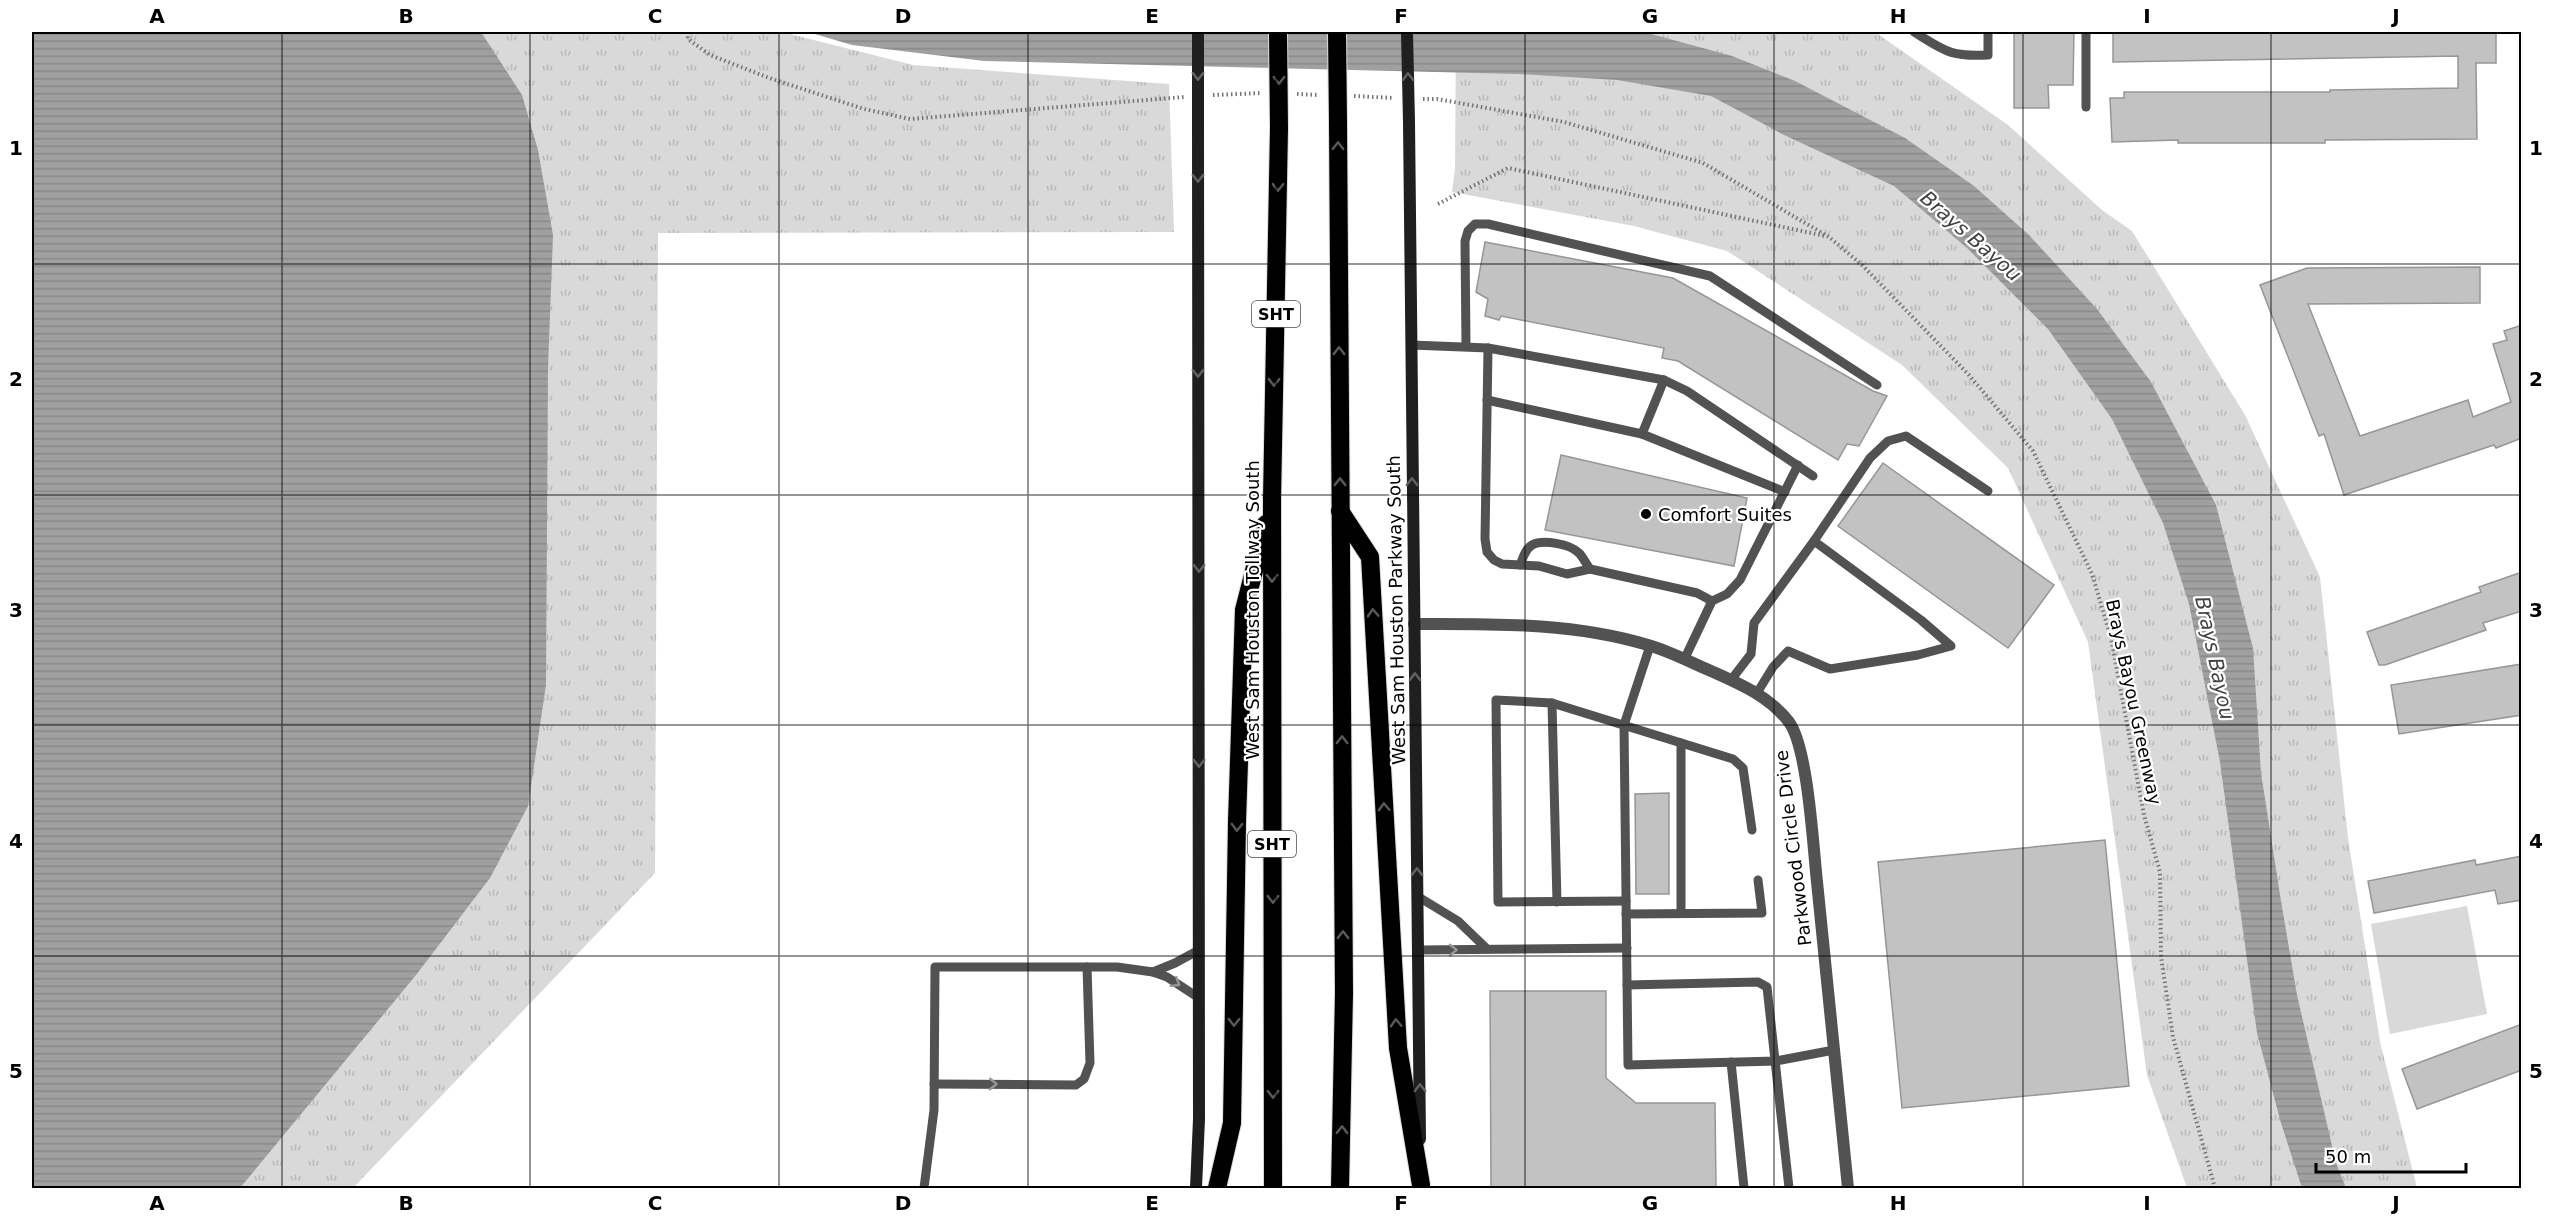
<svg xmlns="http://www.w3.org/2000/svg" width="2553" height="1220" font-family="'DejaVu Sans',sans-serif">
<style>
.grass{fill:url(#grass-tufts)}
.garden{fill:#d9d9d9}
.water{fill:url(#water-rules)}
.building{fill:#c2c2c2;stroke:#969696;stroke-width:1.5}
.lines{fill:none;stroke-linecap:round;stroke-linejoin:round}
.highway-casing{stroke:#dbdbdb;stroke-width:20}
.path{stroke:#747474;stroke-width:4;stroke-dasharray:1.5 3;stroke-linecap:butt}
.lane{stroke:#525252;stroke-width:9}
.street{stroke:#525252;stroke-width:12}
.secondary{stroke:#1f1f1f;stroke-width:12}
.highway{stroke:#000;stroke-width:18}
.highway-bridge-casing{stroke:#dbdbdb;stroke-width:20;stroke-linecap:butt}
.secondary-bridge{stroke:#1f1f1f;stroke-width:12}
.highway-bridge{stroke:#000;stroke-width:18}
.oneway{stroke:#626262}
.oneway2{stroke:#595959}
.oneway3{stroke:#979797}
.grid{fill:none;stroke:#000;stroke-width:1.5;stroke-opacity:0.55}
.poi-dot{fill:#000;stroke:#fff;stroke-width:2}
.labels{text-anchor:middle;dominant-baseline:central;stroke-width:4.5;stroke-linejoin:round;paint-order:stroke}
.shield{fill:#fff;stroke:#4c4c4c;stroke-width:1.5}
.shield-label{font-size:16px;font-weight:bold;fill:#000}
.poi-label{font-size:18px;fill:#000;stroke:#fff;text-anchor:start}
.street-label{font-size:18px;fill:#000;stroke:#fff}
.water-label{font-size:20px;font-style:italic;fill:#414141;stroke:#fff}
.neatline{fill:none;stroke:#000;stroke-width:2}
.grid-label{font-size:20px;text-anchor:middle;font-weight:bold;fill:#000}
</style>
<defs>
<pattern id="grass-tufts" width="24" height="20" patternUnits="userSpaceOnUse" patternTransform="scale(1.5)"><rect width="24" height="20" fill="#d9d9d9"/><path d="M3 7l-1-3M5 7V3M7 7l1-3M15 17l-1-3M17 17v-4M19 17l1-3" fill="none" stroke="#b8b8b8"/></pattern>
<pattern id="water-rules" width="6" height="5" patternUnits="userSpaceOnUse" patternTransform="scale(1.5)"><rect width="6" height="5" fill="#a0a0a0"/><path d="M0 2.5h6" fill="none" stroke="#888"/></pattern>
</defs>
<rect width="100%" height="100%" fill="#fff"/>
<g class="grass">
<polygon points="32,32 782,32 913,65 1169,84 1174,232 658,233 655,873 353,1188 32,1188"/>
<polygon points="1456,32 1875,32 2008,125 2102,210 2132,231 2245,415 2320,577 2348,838 2380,1042 2417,1188 2187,1188 2147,1075 2088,642 2008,468 1902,365 1727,251 1634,226 1452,192 1455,169"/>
</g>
<polygon class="garden" points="2467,906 2487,1014 2390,1034 2371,924"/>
<g class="water">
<polygon points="32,32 481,32 522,95 538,150 553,235 548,368 546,685 528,806 490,878 416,975 240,1188 32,1188"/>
<polygon points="808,32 1644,32 1732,56 1795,81 1905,138 1974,186 2029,235 2097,309 2151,382 2216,505 2253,648 2261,773 2281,901 2297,995 2336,1163 2346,1188 2302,1188 2281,1123 2257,1033 2220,762 2189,604 2163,523 2112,419 2048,329 1967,248 1894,186 1784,135 1711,96 1617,80 1518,74 984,61 852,45"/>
</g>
<g class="building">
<polygon points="2014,32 2074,32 2073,85 2048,85 2049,108 2014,108"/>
<polygon points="2113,32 2496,32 2496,63 2476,63 2477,139 2325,140 2325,143 2178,143 2178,140 2112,142 2110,98 2124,98 2124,92 2330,92 2330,90 2458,88 2458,56 2113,62"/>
<polygon points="1485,242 1673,278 1873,391 1887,396 1859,446 1847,444 1838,460 1678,361 1662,358 1664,348 1501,316 1499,320 1485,316 1488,299 1476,292"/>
<polygon points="2480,267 2480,303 2308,304 2360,436 2468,400 2473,417 2511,402 2493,344 2507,340 2504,331 2522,325 2522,438 2496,448 2494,445 2344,495 2324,434 2319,436 2260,285 2307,268"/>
<polygon points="1561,455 1747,498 1734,566 1545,530"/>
<polygon points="1883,463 2054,585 2008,648 1838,526"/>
<polygon points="2522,572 2522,611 2483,623 2486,630 2385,665 2379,665 2367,632 2481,592 2479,587"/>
<polygon points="2522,664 2522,715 2399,734 2391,685"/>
<polygon points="1669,793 1669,894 1636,894 1635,794"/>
<polygon points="2105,840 2129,1086 1902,1108 1878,862"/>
<polygon points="2522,856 2522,900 2498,904 2495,890 2374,913 2368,881 2475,860 2476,865"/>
<polygon points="1490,991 1606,991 1606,1078 1636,1103 1715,1103 1716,1188 1491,1188"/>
<polygon points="2522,1024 2522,1070 2417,1109 2402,1069"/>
</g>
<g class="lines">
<defs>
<g id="highway">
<polyline points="1338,122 1344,993 1340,1188"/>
<polyline points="1340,511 1370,557 1398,1048 1421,1185"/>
<polyline points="1217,1188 1232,1123 1237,822 1244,610 1266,524"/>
<polyline points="1273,1188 1272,499 1279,128"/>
</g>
</defs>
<use href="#highway" class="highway-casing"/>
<g class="path">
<polyline points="687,32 688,39 710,55 772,79 864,109 910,119 1184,97"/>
<polyline points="1297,94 1319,95"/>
<polyline points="1213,95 1262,93"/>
<polyline points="1354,96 1394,98"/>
<polyline points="1423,99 1437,99 1564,122 1703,163 1829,237 1862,265 1969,375 2033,451 2092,574 2111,638 2144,815 2160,872 2161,957 2173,1037 2215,1188"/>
<polyline points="1438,204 1508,168 1825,236"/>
</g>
<g class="lane">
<path d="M1914,32C1945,51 1950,57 1988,55V32"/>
<polyline points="2086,107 2086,32"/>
<polyline points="1411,345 1488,348 1664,380 1687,391 1813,476"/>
<polyline points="1466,346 1465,241 1468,231 1475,224 1488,224 1710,276 1877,385"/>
<polyline points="1488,348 1485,539 1487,552 1494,560 1502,564 1539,566 1567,574 1590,569 1697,593 1712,601"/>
<polyline points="1487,400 1642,434 1785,492"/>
<polyline points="1642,434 1664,380"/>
<polyline points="1814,541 1870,458 1888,441 1906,436 1988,491"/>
<path d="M1520,565C1523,558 1525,549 1532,545C1543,539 1570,544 1579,553C1583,557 1586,564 1590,569"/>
<polyline points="1650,646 1624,725 1628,1065 1776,1061 1834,1050"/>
<polyline points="1684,660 1712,601 1727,594 1740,580 1798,465"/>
<polyline points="1731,680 1751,654 1754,623 1814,541 1921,620 1951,646 1918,655 1830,669 1788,651 1773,667 1757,693"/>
<polyline points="1552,703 1557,902"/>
<polyline points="1681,743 1681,913"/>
<polyline points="1417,896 1458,921 1487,949"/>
<polyline points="1626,901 1498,902 1496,700 1552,703 1733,759 1743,768 1752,830"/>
<polyline points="1626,914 1762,913 1758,880"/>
<polyline points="1418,950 1627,948"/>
<polyline points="1153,972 1175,963 1199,950"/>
<polyline points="1627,985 1758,982 1767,987 1789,1188"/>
<polyline points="1731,1062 1744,1188"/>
<polyline points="934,1084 1076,1085 1084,1079 1090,1063 1087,967"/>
<polyline points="924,1188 934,1110 935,967 1117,967 1153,972 1167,977 1199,998"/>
</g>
<path class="street" d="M1414,624C1493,624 1572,622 1648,645C1669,651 1690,662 1711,671C1740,684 1769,696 1789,722C1808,748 1813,846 1817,882C1827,984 1837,1086 1848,1188"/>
<g class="secondary">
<polyline points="1409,122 1420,1139"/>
<polyline points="1196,1188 1199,1119 1198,120"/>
</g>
<use href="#highway" class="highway"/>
<defs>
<g id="highway-bridge">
<polyline points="1278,32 1279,128"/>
<polyline points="1337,32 1338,122"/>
</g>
</defs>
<use href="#highway-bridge" class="highway-bridge-casing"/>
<g class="secondary-bridge">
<polyline points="1198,32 1198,120"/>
<polyline points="1407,32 1409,122"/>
</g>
<use href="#highway-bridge" class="highway-bridge"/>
</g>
<defs><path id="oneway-chevron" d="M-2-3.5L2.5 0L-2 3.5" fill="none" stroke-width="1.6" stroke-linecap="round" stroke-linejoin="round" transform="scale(1.5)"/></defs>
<g class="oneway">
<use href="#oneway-chevron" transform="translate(1198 76) rotate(90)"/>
<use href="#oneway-chevron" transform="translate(1408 77) rotate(-91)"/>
<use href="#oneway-chevron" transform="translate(1198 178) rotate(90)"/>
<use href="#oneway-chevron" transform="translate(1198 373) rotate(90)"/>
<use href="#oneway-chevron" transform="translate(1412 482) rotate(-91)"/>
<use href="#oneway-chevron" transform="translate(1199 568) rotate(90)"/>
<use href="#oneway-chevron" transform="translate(1415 677) rotate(-91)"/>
<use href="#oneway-chevron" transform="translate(1199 763) rotate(90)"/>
<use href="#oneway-chevron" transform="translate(1417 872) rotate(-91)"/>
<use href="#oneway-chevron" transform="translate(1420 1088) rotate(-91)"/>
</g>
<g class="oneway2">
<use href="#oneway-chevron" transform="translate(1279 80) rotate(90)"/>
<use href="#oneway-chevron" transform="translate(1338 146) rotate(-90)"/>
<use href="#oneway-chevron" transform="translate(1278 187) rotate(91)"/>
<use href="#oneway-chevron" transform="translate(1339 351) rotate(-90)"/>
<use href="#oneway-chevron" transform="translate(1274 382) rotate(91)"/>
<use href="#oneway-chevron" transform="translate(1340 482) rotate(-90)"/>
<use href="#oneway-chevron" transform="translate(1272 578) rotate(90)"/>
<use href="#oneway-chevron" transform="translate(1373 613) rotate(-93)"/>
<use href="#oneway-chevron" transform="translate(1342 740) rotate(-90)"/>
<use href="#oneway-chevron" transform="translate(1384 807) rotate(-93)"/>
<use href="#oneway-chevron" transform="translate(1237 827) rotate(91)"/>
<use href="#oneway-chevron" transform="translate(1273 899) rotate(90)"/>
<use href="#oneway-chevron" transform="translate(1343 935) rotate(-90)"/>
<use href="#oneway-chevron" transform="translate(1234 1022) rotate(91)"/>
<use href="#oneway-chevron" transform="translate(1396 1023) rotate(-93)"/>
<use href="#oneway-chevron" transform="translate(1273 1094) rotate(90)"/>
<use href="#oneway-chevron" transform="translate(1342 1130) rotate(-89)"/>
</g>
<g class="oneway3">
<use href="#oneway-chevron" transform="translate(1453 950) rotate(-1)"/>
<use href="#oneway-chevron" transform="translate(1176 983) rotate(32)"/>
<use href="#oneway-chevron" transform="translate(993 1084) rotate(1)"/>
</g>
<path class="grid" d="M282,32V1188M530,32V1188M779,32V1188M1028,32V1188M1276,32V1188M1525,32V1188M1774,32V1188M2023,32V1188M2271,32V1188M32,264H2522M32,495H2522M32,725H2522M32,956H2522"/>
<circle class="poi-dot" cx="1646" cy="514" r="6"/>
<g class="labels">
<g class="shield">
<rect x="1252" y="301" width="48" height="26" rx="4.5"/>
<rect x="1248" y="831" width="48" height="26" rx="4.5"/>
</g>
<g class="shield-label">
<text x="1276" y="314">SHT</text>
<text x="1272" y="844">SHT</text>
</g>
<g class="poi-label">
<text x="1658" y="514">Comfort Suites</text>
</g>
<g class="street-label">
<text transform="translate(1252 610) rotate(-90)">West Sam Houston Tollway South</text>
<text transform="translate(1396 610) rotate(-91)">West Sam Houston Parkway South</text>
<text transform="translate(2134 702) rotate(78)">Brays Bayou Greenway</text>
<text transform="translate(1793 848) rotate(-97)">Parkwood Circle Drive</text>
</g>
<g class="water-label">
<text transform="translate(1971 236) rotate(41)">Brays Bayou</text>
<text transform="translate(2215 658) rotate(78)">Brays Bayou</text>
</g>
</g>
<rect width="2553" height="1220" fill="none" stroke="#ffffff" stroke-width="66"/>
<path d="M2316 1163v9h150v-9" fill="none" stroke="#000000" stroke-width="3"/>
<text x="2325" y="1163" font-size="18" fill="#000000" stroke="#ffffff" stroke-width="4.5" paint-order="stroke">50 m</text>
<rect x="33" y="33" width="2487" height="1154" class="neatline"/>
<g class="grid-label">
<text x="157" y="23">A</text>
<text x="406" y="23">B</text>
<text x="655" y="23">C</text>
<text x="903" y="23">D</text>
<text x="1152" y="23">E</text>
<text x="1401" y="23">F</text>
<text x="1650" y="23">G</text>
<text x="1898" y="23">H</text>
<text x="2147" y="23">I</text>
<text x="2396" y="23">J</text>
<text x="16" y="155">1</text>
<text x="2536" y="155">1</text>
<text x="16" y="386">2</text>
<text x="2536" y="386">2</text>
<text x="16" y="617">3</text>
<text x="2536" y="617">3</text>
<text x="16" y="848">4</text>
<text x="2536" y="848">4</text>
<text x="16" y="1078">5</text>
<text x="2536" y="1078">5</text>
<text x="157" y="1210">A</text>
<text x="406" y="1210">B</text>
<text x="655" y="1210">C</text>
<text x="903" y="1210">D</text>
<text x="1152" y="1210">E</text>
<text x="1401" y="1210">F</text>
<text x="1650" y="1210">G</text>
<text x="1898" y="1210">H</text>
<text x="2147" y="1210">I</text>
<text x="2396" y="1210">J</text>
</g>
</svg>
